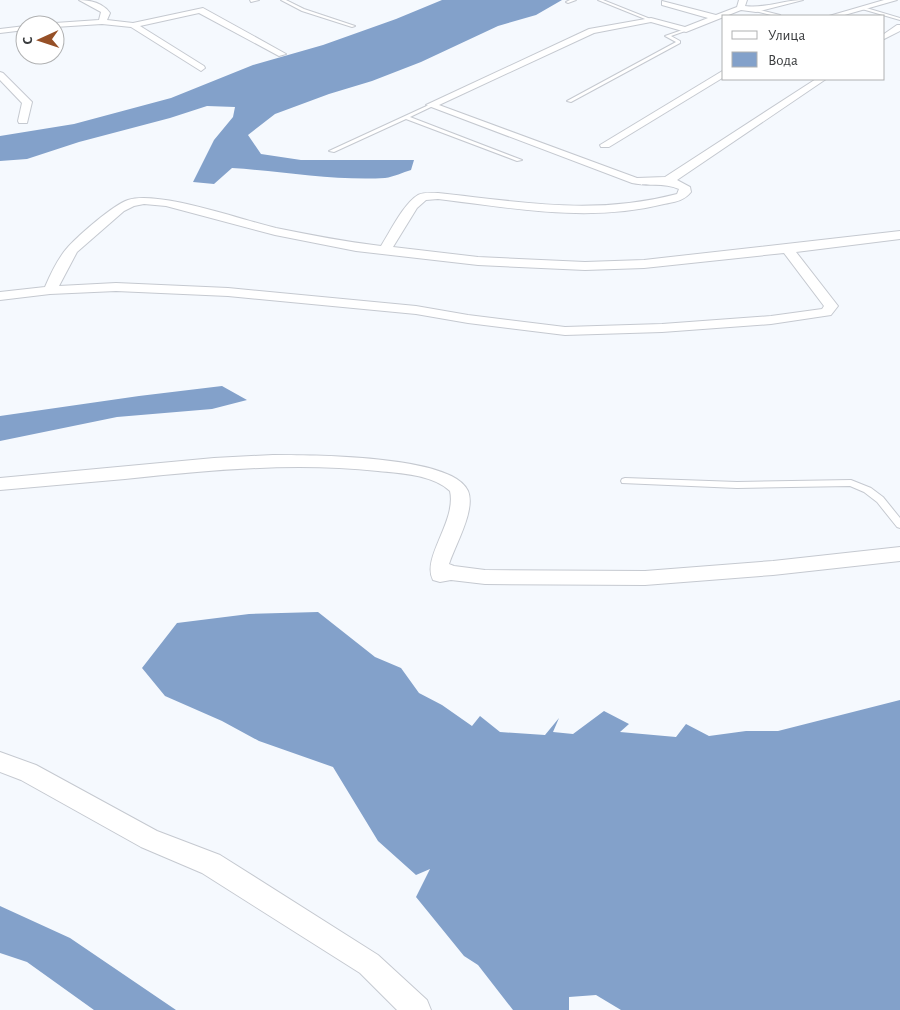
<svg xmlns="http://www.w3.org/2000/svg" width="900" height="1010" font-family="'Alegreya Sans',sans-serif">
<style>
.water{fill:#83a1ca}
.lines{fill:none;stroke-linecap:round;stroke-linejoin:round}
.service-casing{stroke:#c5c9d0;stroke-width:2}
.minor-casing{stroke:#c5c9d0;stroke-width:2}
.service{fill:#fff;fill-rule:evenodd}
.minor{fill:#fff;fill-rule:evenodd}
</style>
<rect width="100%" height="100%" fill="#f5f9fe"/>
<g class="water">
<path d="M442,0H562L536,15L498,26L421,62L372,81L329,94L275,114L248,135L261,154L301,160H414L411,170C403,172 394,177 385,178C335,181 282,171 232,168L214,184L193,182L214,140L233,117L235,107L207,106L170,118L79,142L27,159L0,161V136L74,124L171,98L253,65L323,45L396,19Z"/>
<polygon points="222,386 247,400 212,409 117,417 0,441 0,416 139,396"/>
<polygon points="318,612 375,657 401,668 419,693 442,705 472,726 480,716 500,732 545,735 559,718 553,732 573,734 604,711 629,724 620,732 676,737 686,724 709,736 746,731 778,731 900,700 900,1010 621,1010 596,995 569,997 569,1010 513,1010 478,965 464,956 416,897 430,869 416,875 378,841 333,767 259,741 222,721 165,696 142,668 177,623 249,614"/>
<polygon points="0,906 70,938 176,1010 94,1010 27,962 0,953"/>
</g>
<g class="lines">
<defs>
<g id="service">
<polygon points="250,0 259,0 251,2"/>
<polygon points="281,0 286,0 304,9 355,26 352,27 302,11"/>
<polygon points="570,0 576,0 568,3 566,2"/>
<polygon points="598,0 603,0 653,20 650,21"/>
<polygon points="863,7 900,18 900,20 862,9"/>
<polygon points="756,9 780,15 781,16 775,16 755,11"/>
<polygon points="685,29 688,30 671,36 680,41 680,43 571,102 567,101 676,42 665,36"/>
<polygon points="431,104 433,105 433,106 410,117 522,160 517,161 406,119 334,152 329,151"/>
<polygon points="625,478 737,482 851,480 871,488 883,497 900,518 900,528 897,527 877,502 864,492 850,486 737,488 622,483 621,481 622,479"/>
</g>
<g id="minor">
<path d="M79,0C90,0 103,3 110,13L107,20L133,23L203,8L286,54L279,56L199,13L140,26L204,66L205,68L201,71L131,27L102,24L55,27V25H51L55,23L99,20L101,12Z"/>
<path d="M739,0H747L745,6C764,9 783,0 803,0L756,12L741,10L686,32L651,22L594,33L439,105L637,178L665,177L816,79H826L677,180L690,187L691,192C684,201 674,202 664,204C589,223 513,208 438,199L426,200L417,208L393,247L478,257L585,262L644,260L900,231V239L796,252L838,306L831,315L771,324L662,332L565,335L468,323L416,314L228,296L116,291L50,294L0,300V292L45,287C51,273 58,258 68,247C79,235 113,205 128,200C158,190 242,220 276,228C311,235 346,242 381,246C390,232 404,203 418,195C424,192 432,193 438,193C522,202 593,216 677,194L679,189C663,182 649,187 632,183L426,105L589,29L651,18L685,27L708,18L662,5V1L716,15L737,7ZM144,204L166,206L275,235L356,251L478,265L585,270L644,268L784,253L824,306L822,309L771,316L662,324L565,327L468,315L416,306L228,288L116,283L59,286L77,252L124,211L134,206Z"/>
<polygon points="884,0 897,0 841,16 829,16"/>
<polygon points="897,25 900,25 900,31 884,39 884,34"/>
<polygon points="25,26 25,30 0,33 0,29"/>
<polygon points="724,70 724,77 609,147 601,147 600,145"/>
<polygon points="0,72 3,73 32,102 27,123 19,123 18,121 22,103 0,80"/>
<path d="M273,455C309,455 453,455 468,491C476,510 455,545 449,564L454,566L485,570L645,571L773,561L900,547V561L773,575L645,585L485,584L451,580L440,582L433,580C421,558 457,521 450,491C434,475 400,473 378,471C293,462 210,470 125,479C83,483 42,486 0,490V478L214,458Z"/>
<polygon points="0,752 36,765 157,831 220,855 378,955 427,1000 431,1010 397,1010 360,973 202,873 141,847 21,780 0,772"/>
</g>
</defs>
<use href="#service" class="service-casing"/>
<use href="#minor" class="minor-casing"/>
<use href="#service" class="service"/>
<use href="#minor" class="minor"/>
</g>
<rect x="722" y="15" width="162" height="65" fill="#ffffff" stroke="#b0b1b2"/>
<rect x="732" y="31" width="25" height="8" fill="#ffffff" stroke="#b0b1b2"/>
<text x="768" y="40" font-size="15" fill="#3a3c3e">Улица</text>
<rect x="732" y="52" width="25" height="15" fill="#83a1ca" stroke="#b0b1b2"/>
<text x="768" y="65" font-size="15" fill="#3a3c3e">Вода</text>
<g transform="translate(40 40) rotate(267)"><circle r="24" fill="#ffffff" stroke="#b0b1b2"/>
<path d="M0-4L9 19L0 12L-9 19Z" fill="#965027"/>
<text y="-8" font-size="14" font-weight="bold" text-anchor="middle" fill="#3a3c3e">С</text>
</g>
</svg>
